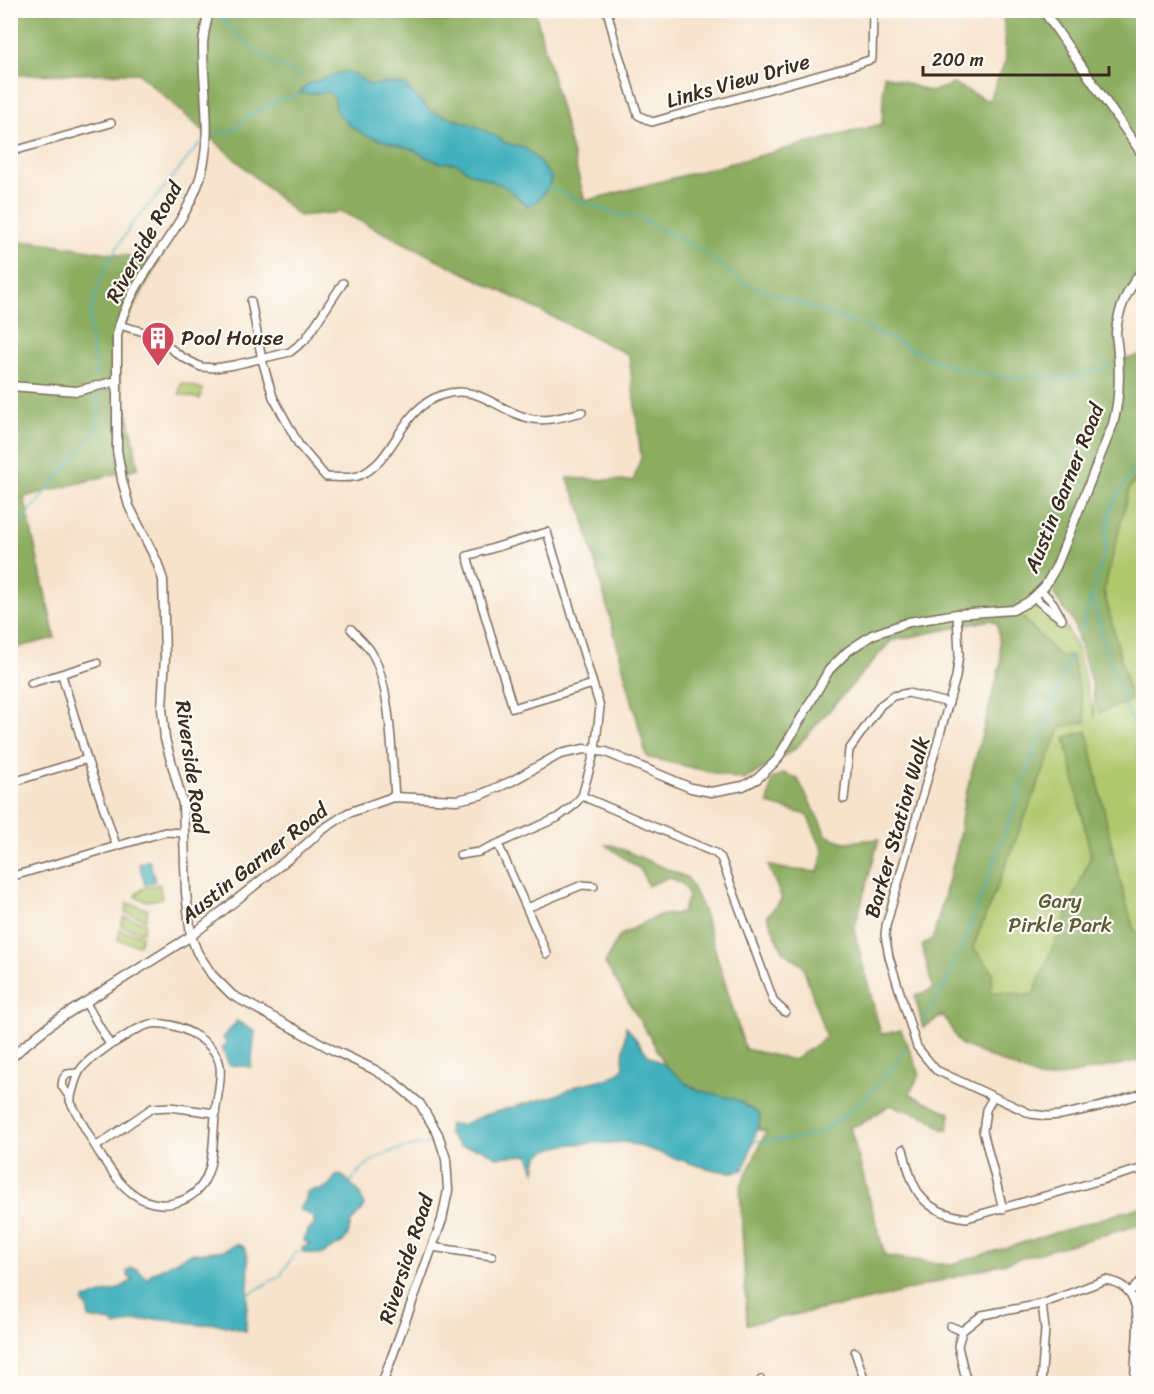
<svg xmlns="http://www.w3.org/2000/svg" width="1154" height="1394" font-family="Sriracha,sans-serif">
<style>
.green{fill:#b1c96e;stroke:#767a46;stroke-width:1.5}
.forest{fill:#8cad61;stroke:#646c40;stroke-width:1.5}
.water{fill:#42b1bd;stroke:#3e6e6e;stroke-width:1.5}
.lines{fill:none;stroke-linecap:round;stroke-linejoin:round}
.stream{stroke:#42b1bd;stroke-width:1.5}
.minor-casing{stroke:#7d6b5b;stroke-width:10}
.tertiary-casing{stroke:#7d6b5b;stroke-width:11}
.minor{stroke:#fff;stroke-width:7}
.tertiary{stroke:#fff;stroke-width:8}
.labels{text-anchor:middle;dominant-baseline:central;stroke-width:4.5;stroke-linejoin:round;paint-order:stroke}
.street-label{font-size:21px;fill:#3b2a1e;stroke:#fdfcf7}
.poi-label{font-size:21px;fill:#3b2a1e;stroke:#fdfcf7;text-anchor:start}
.park-label{font-size:21px;fill:#5e5a36;stroke:#fdfcf7}
</style>
<rect width="100%" height="100%" fill="#fdfcf7"/>
<filter id="ink" filterUnits="userSpaceOnUse"><feTurbulence type="fractalNoise" baseFrequency=".0167" numOctaves="2"/><feDisplacementMap in="SourceGraphic" scale="12" xChannelSelector="R" yChannelSelector="G"/><feConvolveMatrix kernelMatrix="1 2 1 2 8 2 1 2 1" color-interpolation-filters="sRGB"/></filter>
<filter id="wash" filterUnits="userSpaceOnUse"><feTurbulence type="fractalNoise" baseFrequency=".008" numOctaves="4" result="noise"/><feDisplacementMap in="SourceGraphic" scale="24" xChannelSelector="R" yChannelSelector="G"/><feGaussianBlur stdDeviation="1.35" result="paint"/><feColorMatrix in="noise" values="0 0 0 0 0 0 0 0 0 0 0 0 0 0 0 0 0 1.4 0 .05"/><feComposite in="paint" operator="in"/></filter>
<g filter="url(#wash)">
<rect width="100%" height="100%" fill="#f7e3cc"/>
<g class="green">
<polygon points="181,383 203,389 200,399 179,394"/>
<polygon points="1143,462 1143,989 1042,1000 990,992 970,960 1018,612 1039,602 1062,619 1077,650 1095,718 1079,508"/>
<path d="M159,884L162,898C154,900 143,903 136,897V894L141,891V889Z"/>
<polygon points="127,903 148,909 146,919 125,913"/>
<polygon points="124,917 145,922 143,932 121,926"/>
<polygon points="120,930 142,935 139,945 118,940"/>
</g>
<g class="forest">
<polygon points="10,11 535,11 585,201 882,124 884,75 930,92 954,84 989,101 1006,59 1003,11 1143,11 1143,278 1119,310 1118,347 1127,359 1143,354 1143,467 1129,489 1104,591 1131,700 1100,713 1073,621 1054,595 1057,572 1018,612 1059,656 1072,656 1086,722 1061,727 973,947 993,972 990,992 1033,995 1091,856 1065,737 1087,731 1115,861 1133,928 1143,938 1143,1060 1043,1080 960,1044 943,1015 923,1028 915,996 933,989 922,946 933,938 957,849 964,801 1001,663 998,625 991,620 891,641 795,749 744,780 647,757 581,509 567,478 633,481 641,458 629,355 342,212 299,216 138,73 11,75"/>
<polygon points="33,241 159,261 118,336 119,382 132,432 138,468 24,497 55,638 11,649 10,244"/>
<polygon points="783,773 798,779 827,836 845,842 879,839 854,930 881,1034 901,1030 920,1074 909,1094 950,1113 948,1130 942,1129 927,1117 890,1105 861,1124 850,1127 885,1256 949,1265 1143,1206 1143,1224 880,1298 747,1324 740,1188 766,1132 685,1103 651,1039 605,963 619,936 657,916 682,913 688,896 684,885 669,877 648,886 641,870 606,845 612,845 688,878 703,910 745,1049 794,1060 826,1037 803,966 783,951 767,916 782,899 768,865 785,869 818,872 823,851 807,815 768,804 772,779"/>
</g>
<g class="water">
<path d="M343,72C354,72 361,79 370,85L388,83L405,85L430,111L475,126L498,137L503,142L526,149L536,158L552,178C547,190 539,203 527,206L504,186L468,172L457,163H441L426,157L414,150L365,135L349,125L337,112L334,97L328,92L309,94L299,93L308,84Z"/>
<polygon points="149,860 155,881 145,885 139,864"/>
<polygon points="237,1021 255,1032 251,1067 229,1065 222,1049 226,1042 223,1038"/>
<path d="M626,1026L648,1055L669,1068L685,1083L698,1090L737,1100L759,1114L760,1121L744,1169C724,1182 650,1146 624,1142C619,1142 614,1143 610,1143C586,1144 558,1141 538,1156L535,1171L529,1155L497,1157L482,1149L460,1146L448,1133L449,1124L461,1125L485,1115L557,1095L579,1085L609,1078L620,1072L624,1067L623,1058Z"/>
<path d="M339,1175L344,1177L359,1192L364,1205L363,1209L351,1222L348,1235L343,1242L322,1254L304,1253L302,1248L310,1244L304,1241C304,1234 308,1229 314,1226C316,1215 309,1214 301,1211L300,1207L306,1200L307,1192L317,1189L319,1191L330,1185L336,1176Z"/>
<path d="M237,1244C241,1246 243,1245 245,1249C253,1264 245,1312 246,1331L214,1323L200,1325L187,1322L155,1319L135,1321L116,1326L112,1322L89,1318L87,1307L84,1304V1299L116,1290L133,1280L128,1276L127,1272L131,1268L137,1269L148,1279L151,1274L189,1254L225,1250Z"/>
</g>
<g class="lines">
<g class="stream">
<path d="M214,12C225,20 232,29 241,38C259,55 279,67 301,76"/>
<polyline points="216,134 233,131 250,115 280,99 293,97 299,93"/>
<polyline points="548,187 583,202 619,215 640,218 704,252 746,284 868,328 934,360 972,372 1012,378 1035,376 1065,379 1109,367"/>
<polyline points="1138,372 1144,373"/>
<polyline points="96,378 90,328 91,311 98,285 107,264 133,222 154,200 200,143"/>
<polyline points="10,540 30,511 93,435 99,419 98,392"/>
<polyline points="1093,598 1105,648 1134,729 1139,765 1144,770"/>
<polyline points="1080,635 1105,550 1107,527 1112,506 1144,449"/>
<path d="M922,1020C944,994 955,962 968,931L1071,655"/>
<path d="M755,1141C773,1140 793,1141 811,1135C842,1125 892,1076 905,1047"/>
<path d="M350,1183C370,1153 399,1148 431,1143"/>
<polyline points="247,1295 280,1276 295,1253 302,1250"/>
</g>
</g>
</g>
<g filter="url(#ink)">
<g class="lines">
<defs>
<g id="minor">
<polyline points="607,10 617,49 638,115 652,122 852,66 872,59 873,10"/>
<polyline points="10,152 111,123"/>
<path d="M251,301L262,360L273,397L299,445L326,477C336,477 349,479 358,476C397,461 397,410 442,395C478,383 498,411 528,418C546,423 565,416 582,412"/>
<polyline points="119,325 151,334 182,357 201,367 215,368 234,365 290,352 305,340 343,283"/>
<polyline points="1041,590 1053,603 1062,619"/>
<polyline points="1035,596 1039,602 1060,618"/>
<polyline points="957,614 959,654 956,677 886,926 885,935 889,957 917,1047 936,1070 1031,1114 1047,1116 1061,1115 1098,1107 1144,1093"/>
<path d="M351,629C357,636 365,643 370,650C391,681 392,759 395,798"/>
<polyline points="62,675 87,759 116,845"/>
<polyline points="31,683 97,663"/>
<polyline points="10,783 87,759"/>
<polyline points="582,796 715,853 721,858 774,1002 785,1012"/>
<polyline points="844,799 849,750 881,705 893,696 908,693 949,703"/>
<polyline points="498,844 547,954"/>
<polyline points="460,855 479,852 557,818 573,806 582,796 595,750 600,707 547,532 467,556 513,708 593,684"/>
<polyline points="10,877 165,832 185,833"/>
<polyline points="527,908 582,885 594,886"/>
<path d="M86,1003L110,1045C81,1066 78,1065 70,1101C84,1126 111,1181 135,1195C146,1203 161,1206 174,1203C216,1193 212,1151 215,1116C216,1100 222,1082 220,1066C216,1040 174,1020 151,1024C138,1026 122,1039 110,1045"/>
<polyline points="993,1097 986,1110 983,1131 1003,1209"/>
<polyline points="71,1099 62,1086 63,1079 67,1074 77,1073"/>
<polyline points="97,1146 152,1108 170,1107 215,1113"/>
<path d="M903,1149C913,1190 920,1212 967,1218L1144,1168"/>
<polyline points="432,1247 492,1256"/>
<polyline points="1132,1290 1144,1278"/>
<polyline points="950,1326 962,1331"/>
<polyline points="855,1352 866,1384"/>
<polyline points="761,1380 763,1384"/>
<path d="M967,1384L958,1346L962,1331L982,1315L1042,1304L1105,1280C1154,1286 1132,1347 1135,1384"/>
<polyline points="1041,1384 1045,1329 1042,1304"/>
</g>
<g id="tertiary">
<path d="M209,10C207,22 203,34 203,46C203,90 213,136 200,178C182,235 130,276 117,335V450L122,480L129,506L157,562L163,580L165,656L162,708L165,739L183,804L186,893L191,936L197,952L212,975L232,995L333,1050L373,1069L393,1081L420,1104L438,1134L446,1159L448,1190L442,1220L382,1384"/>
<polyline points="1043,10 1144,157"/>
<polyline points="10,386 77,391 117,381"/>
<path d="M10,1059L24,1046L54,1022L191,936L303,847L322,830L348,813L393,797L457,800L480,795L512,781L560,754L584,749L606,752L691,788L711,792L743,786L757,779L777,760L829,670L848,651L872,635L909,622L957,614L1013,610L1028,602L1035,596L1045,586L1056,567L1113,424C1119,401 1120,378 1118,355C1118,347 1116,339 1116,332C1118,309 1129,286 1144,269"/>
</g>
</defs>
<use href="#minor" class="minor-casing"/>
<use href="#tertiary" class="tertiary-casing"/>
<use href="#minor" class="minor"/>
<use href="#tertiary" class="tertiary"/>
</g>
</g>
<defs>
<symbol id="building-pin" viewBox="-11 -11 22 30"><path d="M0 17L-7.5 6A9.5 9.5 0 1 1 7.5 6Z" fill="#d1495b" stroke="#fdfcf7"/><path d="M-4-6H4V6H1V3H-1V6H-4ZM-2.5-4.3h1.7v1.8h-1.7ZM.8-4.3h1.7v1.8H.8ZM-2.5-1h1.7V.8h-1.7ZM.8-1h1.7V.8H.8Z" fill="#fff"/></symbol>
</defs>
<g fill-rule="evenodd">
<use href="#building-pin" x="139" y="319" width="38" height="52"/>
</g>
<g class="labels">
<g class="street-label">
<text transform="translate(738 81) rotate(-16)">Links View Drive</text>
<text transform="translate(144 242) rotate(-61)">Riverside Road</text>
<text transform="translate(1064 488) rotate(-68)">Austin Garner Road</text>
<text transform="translate(192 767) rotate(82)">Riverside Road</text>
<text transform="translate(897 827) rotate(-74)">Barker Station Walk</text>
<text transform="translate(254 863) rotate(-38)">Austin Garner Road</text>
<text transform="translate(406 1259) rotate(-72)">Riverside Road</text>
</g>
<g class="poi-label">
<text x="181" y="338">Pool House</text>
</g>
<g class="park-label">
<text x="1060" y="901">Gary<tspan x="1060" dy="24">Pirkle Park</tspan></text>
</g>
</g>
<rect width="1154" height="1394" fill="none" stroke="#fdfcf7" stroke-width="36"/>
<path d="M923 66v9h186v-9" fill="none" stroke="#3b2a1e" stroke-width="3"/>
<text x="932" y="66" font-size="18" fill="#3b2a1e" stroke="#fdfcf7" stroke-width="4.5" paint-order="stroke">200 m</text>
</svg>
